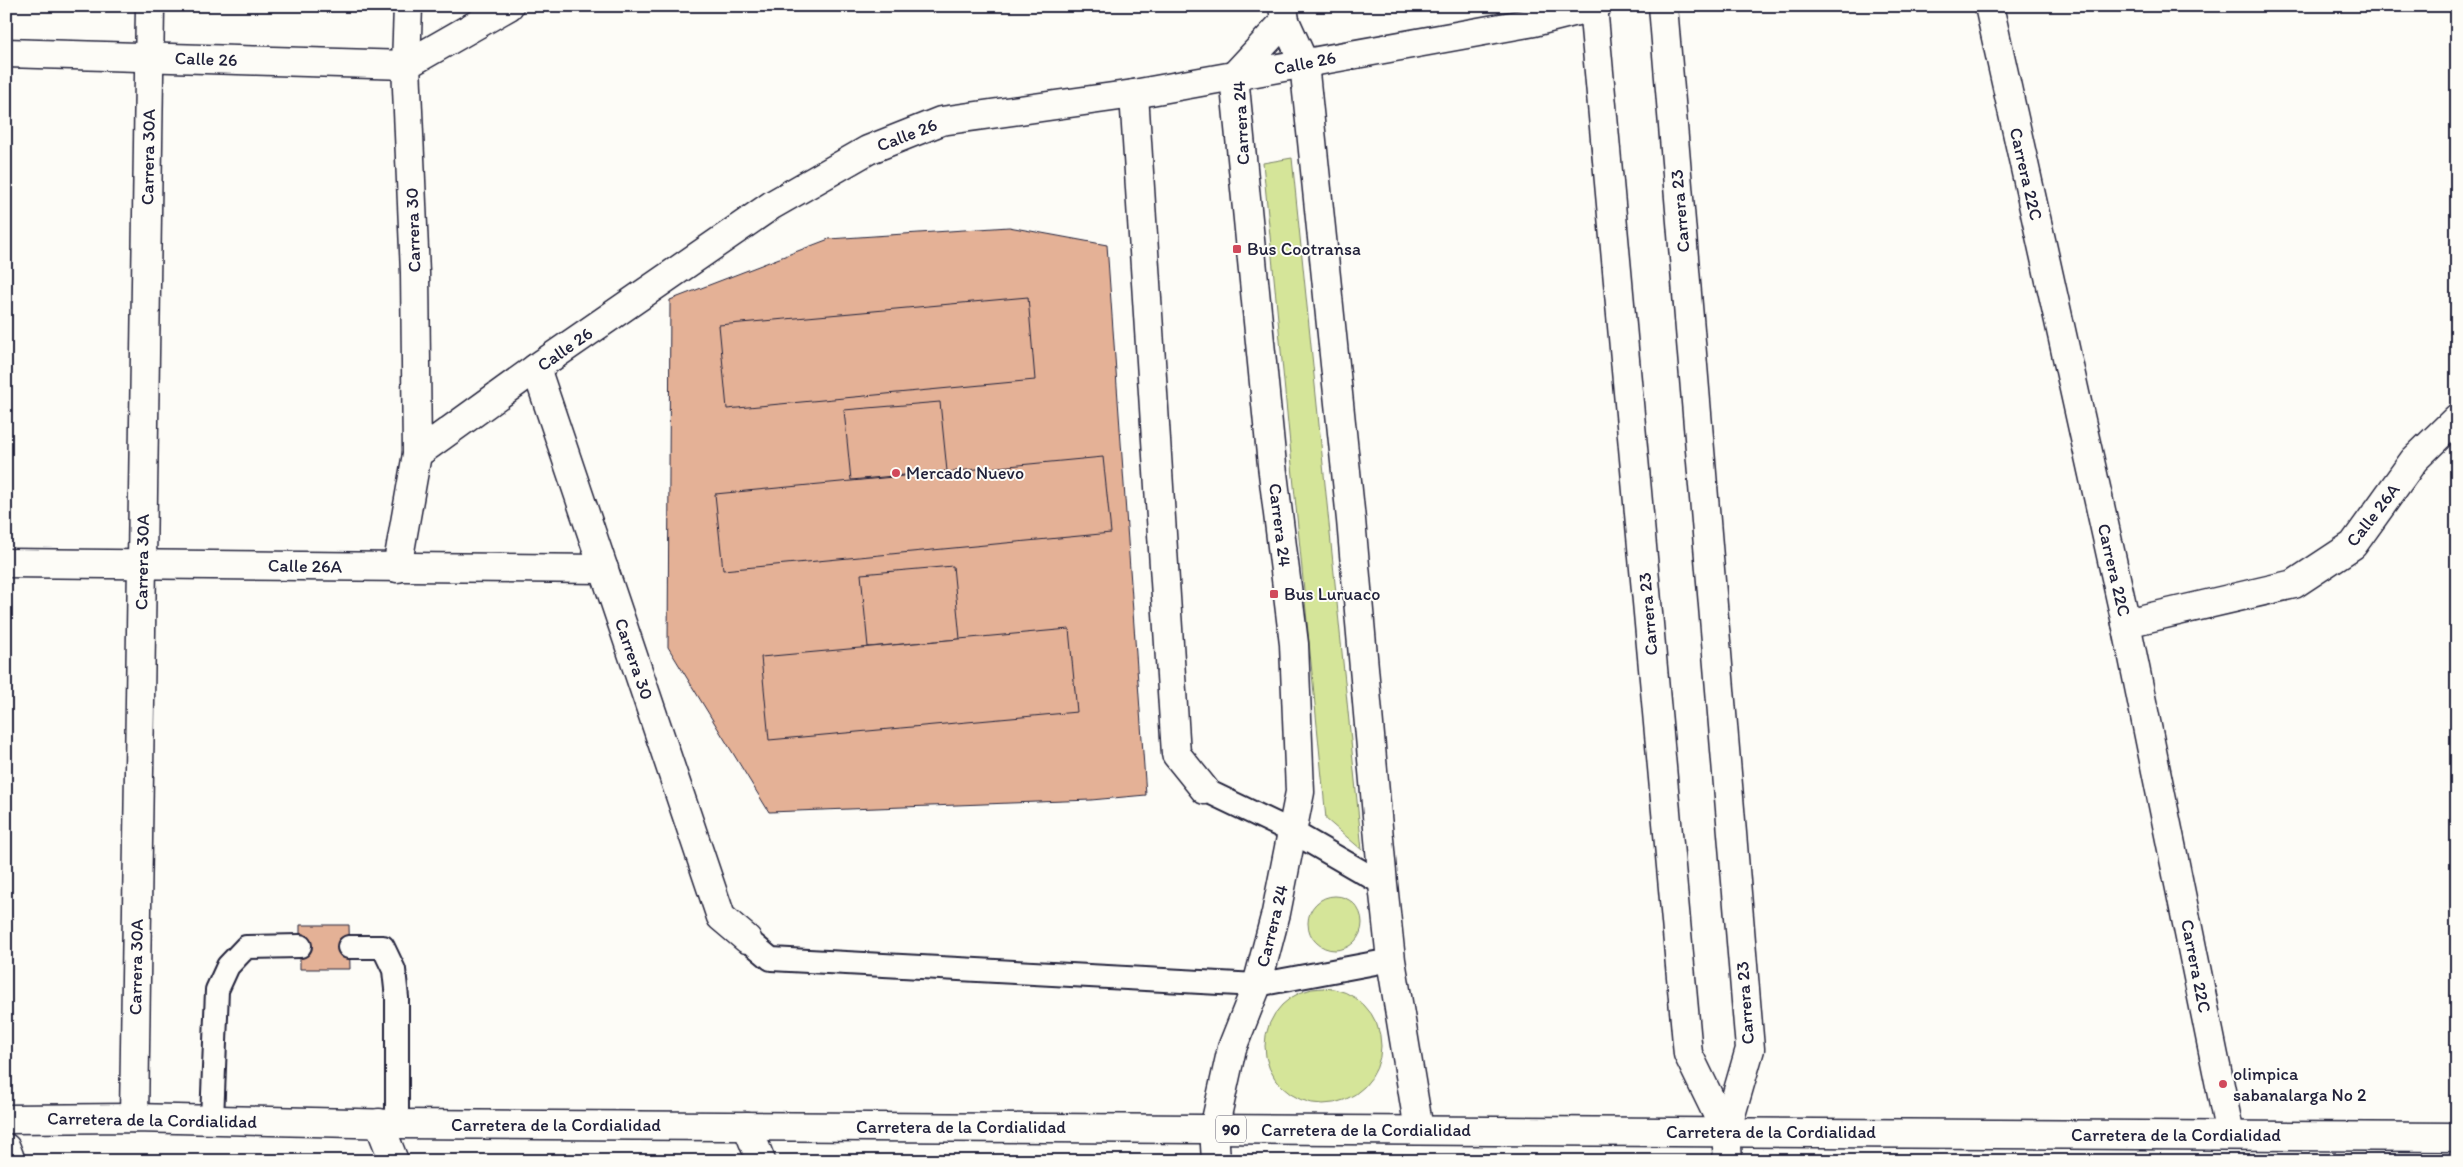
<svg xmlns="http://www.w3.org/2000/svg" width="2463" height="1167" font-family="Itim,sans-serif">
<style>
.green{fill:#d5e599;stroke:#7c846a}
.building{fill:#e4b196;stroke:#22223b}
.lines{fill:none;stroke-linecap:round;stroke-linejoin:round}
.service-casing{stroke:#22223b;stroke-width:26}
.minor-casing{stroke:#22223b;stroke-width:31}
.tertiary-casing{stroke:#22223b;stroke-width:31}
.trunk-casing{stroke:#22223b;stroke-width:31}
.service{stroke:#fdfcf7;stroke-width:22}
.minor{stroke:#fdfcf7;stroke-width:28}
.tertiary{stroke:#fdfcf7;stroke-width:28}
.trunk{stroke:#fdfcf7;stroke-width:28}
.poi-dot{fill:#d1495b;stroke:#fdfcf7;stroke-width:2}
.labels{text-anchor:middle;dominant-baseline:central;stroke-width:4;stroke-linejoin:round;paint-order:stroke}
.shield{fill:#fdfcf7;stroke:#646373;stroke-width:1}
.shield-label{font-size:16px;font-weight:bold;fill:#22223b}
.street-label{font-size:18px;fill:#22223b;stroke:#fdfcf7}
.poi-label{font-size:18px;fill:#22223b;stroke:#fdfcf7;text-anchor:start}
</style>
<rect width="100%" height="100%" fill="#fdfcf7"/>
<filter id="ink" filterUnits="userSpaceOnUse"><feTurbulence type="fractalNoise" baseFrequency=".02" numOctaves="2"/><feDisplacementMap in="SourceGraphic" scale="10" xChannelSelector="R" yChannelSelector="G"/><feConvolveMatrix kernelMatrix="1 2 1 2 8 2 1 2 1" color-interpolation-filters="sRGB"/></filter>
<g filter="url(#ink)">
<g class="green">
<polygon points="1292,158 1362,850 1326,819 1263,163"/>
<circle cx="1335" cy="923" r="27"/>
<circle cx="1323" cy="1046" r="58"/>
</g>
<g class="building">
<polygon points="1009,227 1107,245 1146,795 1091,800 769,812 668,647 670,300 829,239"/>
<polygon points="1028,297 1035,380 727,409 719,325"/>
<polygon points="940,402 947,471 851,480 844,410"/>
<polygon points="1103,457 1111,533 723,570 715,494"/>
<polygon points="953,566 960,639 868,647 861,574"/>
<polygon points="1069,629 1077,712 769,740 761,657"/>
<polygon points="300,925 349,925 350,969 300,969"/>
</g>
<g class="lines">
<defs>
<g id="service">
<polyline points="1205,790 1293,832 1383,884"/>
<polyline points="747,939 771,959 1257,985 1391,960"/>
<polyline points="349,947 383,947 394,970 397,998 397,1124"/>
<polyline points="212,1120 217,990 228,966 246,947 300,946"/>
</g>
<g id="minor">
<polyline points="1283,6 1285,21 1304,63 1351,520 1383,884 1391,960 1419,1130"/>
<polyline points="1989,6 2126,623 2230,1135"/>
<polyline points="6,53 406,65 509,6"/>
<polyline points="1134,94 1176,754 1205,790"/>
<polyline points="536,368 721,917 747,939"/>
<polyline points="417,454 536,368 772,205 868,150 941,121 1134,94 1534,22 1597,6"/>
<polyline points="6,563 604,569"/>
<polyline points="397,568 417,454 415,273 406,65 408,6"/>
<polyline points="2126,623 2294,584 2353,545 2414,460 2457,418"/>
<polyline points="134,1118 150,6"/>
<polyline points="379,1123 394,1161"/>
<polyline points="747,1126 761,1161"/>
<polyline points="1726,1132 1728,1161"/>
<polyline points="6,1148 11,1161"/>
<polyline points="1216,1161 1214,1129 1232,1048 1257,985 1276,913 1300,792 1294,644 1272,465 1234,76 1285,21"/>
</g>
<g id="tertiary">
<polyline points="1593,6 1688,1054 1726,1132"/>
<polyline points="1663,6 1750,1049 1726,1132"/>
</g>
<polyline id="trunk" points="6,1119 134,1118 397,1124 2457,1137"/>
</defs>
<use href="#service" class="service-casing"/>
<use href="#minor" class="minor-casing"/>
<use href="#tertiary" class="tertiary-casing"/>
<use href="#trunk" class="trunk-casing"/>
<use href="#service" class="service"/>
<use href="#minor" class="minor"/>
<use href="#tertiary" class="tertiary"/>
<use href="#trunk" class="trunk"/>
</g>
</g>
<g class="poi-dot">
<rect x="1232" y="244" width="10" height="10" rx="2.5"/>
<circle cx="896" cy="473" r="5"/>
<rect x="1269" y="589" width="10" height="10" rx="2.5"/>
<circle cx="2223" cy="1084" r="5"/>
</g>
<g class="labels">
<rect class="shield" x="1216" y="1115.5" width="30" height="27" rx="4"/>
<g class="shield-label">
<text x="1231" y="1129">90</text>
</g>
<g class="street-label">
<text transform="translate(206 59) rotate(2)">Calle 26</text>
<text transform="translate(1305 63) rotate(-11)">Calle 26</text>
<text transform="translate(1241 123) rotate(-93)">Carrera 24</text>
<text transform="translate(907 135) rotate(-21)">Calle 26</text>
<text transform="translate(148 157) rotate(-89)">Carrera 30A</text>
<text transform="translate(2026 174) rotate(77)">Carrera 22C</text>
<text transform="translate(1680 211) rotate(-95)">Carrera 23</text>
<text transform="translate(413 230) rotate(-92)">Carrera 30</text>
<text transform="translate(565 349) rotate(-35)">Calle 26</text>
<text transform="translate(2373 515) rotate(-52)">Calle 26A</text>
<text transform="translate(1280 525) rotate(83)">Carrera 24</text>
<text transform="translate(142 562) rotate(-89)">Carrera 30A</text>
<text transform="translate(305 566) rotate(1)">Calle 26A</text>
<text transform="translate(2114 570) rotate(77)">Carrera 22C</text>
<text transform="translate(1648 614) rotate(-95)">Carrera 23</text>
<text transform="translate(634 659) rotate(71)">Carrera 30</text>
<text transform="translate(1272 926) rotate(-76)">Carrera 24</text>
<text transform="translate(2196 966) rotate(79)">Carrera 22C</text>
<text transform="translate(136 967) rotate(-89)">Carrera 30A</text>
<text transform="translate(1745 1003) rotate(-94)">Carrera 23</text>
<text transform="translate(152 1120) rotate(1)">Carretera de la Cordialidad</text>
<text x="556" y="1125">Carretera de la Cordialidad</text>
<text x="961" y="1127">Carretera de la Cordialidad</text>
<text x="1366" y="1130">Carretera de la Cordialidad</text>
<text x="1771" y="1132">Carretera de la Cordialidad</text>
<text x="2176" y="1135">Carretera de la Cordialidad</text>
</g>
<g class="poi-label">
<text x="1247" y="249">Bus Cootransa</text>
<text x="906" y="473">Mercado Nuevo</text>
<text x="1284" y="594">Bus Luruaco</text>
<text x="2233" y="1074">olimpica<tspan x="2233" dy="21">sabanalarga No 2</tspan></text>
</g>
</g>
<rect width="2463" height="1167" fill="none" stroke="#fdfcf7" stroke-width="25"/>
<rect x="12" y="12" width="2438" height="1142" fill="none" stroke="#22223b" stroke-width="2" filter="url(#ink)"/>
</svg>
